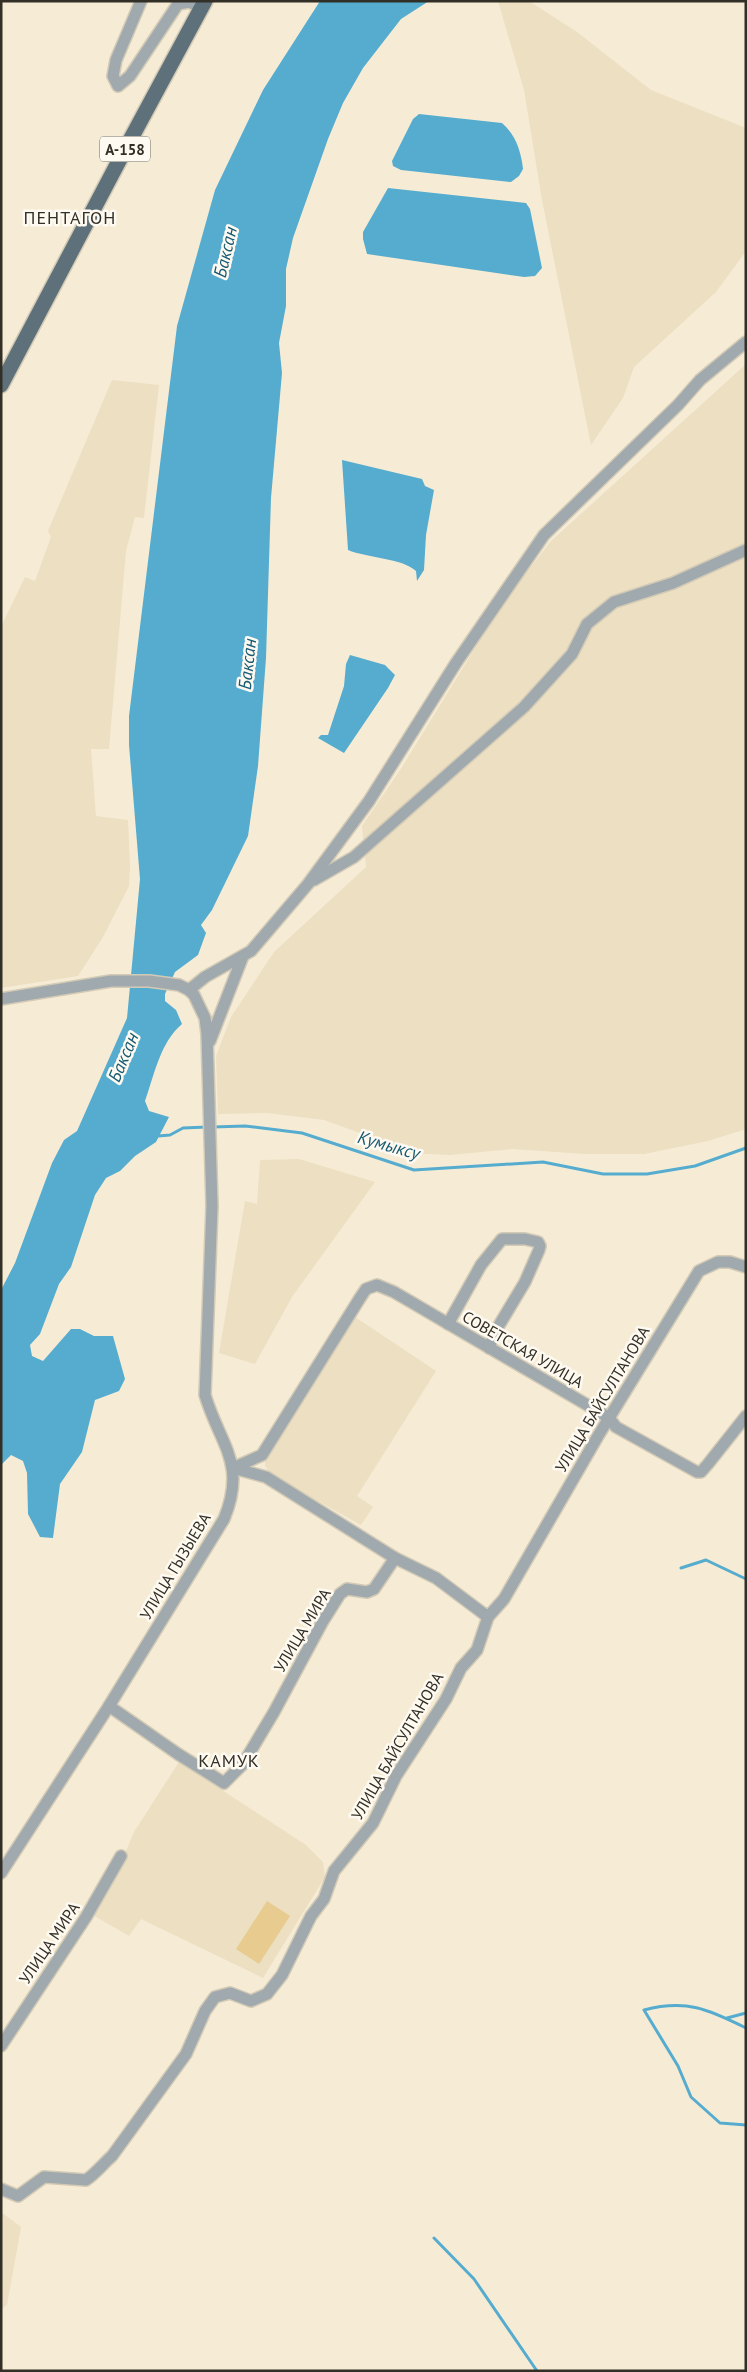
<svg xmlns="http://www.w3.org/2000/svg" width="747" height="2372" font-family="'PT Sans',sans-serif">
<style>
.built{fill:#ecdfc2}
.green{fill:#e8cb8e}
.water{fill:#56accf}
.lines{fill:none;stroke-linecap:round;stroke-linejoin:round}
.stream{stroke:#56accf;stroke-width:3}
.street-casing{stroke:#d3cab6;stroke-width:14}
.primary-casing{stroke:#d3cab6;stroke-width:18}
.street{stroke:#9fa9ae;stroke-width:11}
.primary{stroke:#5e717a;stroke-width:15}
.labels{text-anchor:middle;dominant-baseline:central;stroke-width:5;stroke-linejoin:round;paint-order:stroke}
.shield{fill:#fefaf1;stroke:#6f6c63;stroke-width:1}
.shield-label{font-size:15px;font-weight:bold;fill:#322f26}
.street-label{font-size:16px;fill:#322f26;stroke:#fefaf1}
.neighbourhood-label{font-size:18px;letter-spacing:1px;fill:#322f26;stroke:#fefaf1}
.water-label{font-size:18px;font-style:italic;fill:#175b74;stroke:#fefaf1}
</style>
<rect width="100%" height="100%" fill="#f6ecd6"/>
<g class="built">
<polygon points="498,1 529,1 577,32 651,90 746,128 746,251 716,292 634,367 623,398 591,445 542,200 524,90"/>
<polygon points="746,364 746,1129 708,1141 644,1154 585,1154 512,1149 450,1155 406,1153 374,1138 324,1120 267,1113 218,1114 216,1056 231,1017 274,952 366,867 362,826 402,767 502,604 551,541"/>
<polygon points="112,380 159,385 144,518 135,517 126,551 109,749 91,749 96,816 128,820 130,866 129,886 103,937 78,976 1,988 1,627 25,577 35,581 51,537 48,531"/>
<polygon points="299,1159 375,1182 292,1297 255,1364 219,1353 245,1201 257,1204 260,1160"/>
<polygon points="355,1317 436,1371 357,1496 373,1507 361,1525 273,1476 265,1466 265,1460"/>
<polygon points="179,1762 306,1845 323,1862 325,1877 263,1978 141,1919 129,1936 91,1914 123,1858 134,1832"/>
<polygon points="1,2212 21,2227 7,2305 1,2309"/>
</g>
<polygon class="green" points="267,1901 290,1916 259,1964 236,1949"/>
<g class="water">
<path d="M320,1H429L401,19L363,68L343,103L328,139L293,238L286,269V306L279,343L282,373L271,498L266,658L258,766L248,836L212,910L201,925L206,933L198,955L175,972L165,994V1001L176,1010L182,1024C160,1043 155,1073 145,1101L149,1111L169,1117L156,1142L135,1156L120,1171L106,1178L95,1195L71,1267L59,1284L40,1334L30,1345L32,1356L43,1361L71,1329H80L94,1336H113L125,1379L119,1391L95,1400L82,1452L60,1484L53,1538L40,1537L28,1514L27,1473L23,1461L11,1455L1,1465V1290L15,1263L52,1163L64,1140L77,1131L127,1018L140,879L129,745V716L177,326L215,190L263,90Z"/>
<path d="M419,114L502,123C516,135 521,152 523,169L519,176L511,182L401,170L393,166L392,161L413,119Z"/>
<polygon points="388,188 526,203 530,209 542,268 535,276 524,277 367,254 363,239 363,232"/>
<path d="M342,460L422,479L425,486L434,490L426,535L424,570L417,581L416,571C402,558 367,558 348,550Z"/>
<polygon points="350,655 385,665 395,675 388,688 344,753 318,738 321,735 328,735 344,686 346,664"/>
</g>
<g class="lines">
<g class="stream">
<polyline points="213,1127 245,1126 302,1133 414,1170 543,1162 603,1174 647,1174 695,1166 746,1148"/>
<polyline points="158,1136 170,1135 183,1128 207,1127"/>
<polyline points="681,1568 706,1560 746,1579"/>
<polyline points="727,2018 746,2013"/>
<path d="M746,2028C708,2009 686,1999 644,2010L678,2066L691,2097L720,2123L746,2125"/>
<polyline points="434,2238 474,2279 537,2371"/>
</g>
<defs>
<g id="street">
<polyline points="141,1 116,60 113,76 118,86 130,76 178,4 189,2 202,8"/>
<polyline points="314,880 354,857 524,707 572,654 587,624 614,602 673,583 746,550"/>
<polyline points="189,990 205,977 251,951 308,884 369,801 456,663 544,535 678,405 700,380 746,342"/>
<path d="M1,999L111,981H149L179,985L189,990L194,995L205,1018L207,1034L212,1206L205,1395C220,1445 247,1463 224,1519L109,1706L1,1873"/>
<polyline points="210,1041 243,956"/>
<polyline points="448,1324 481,1265 502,1239 525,1239 538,1242 540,1246 539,1250 525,1282 495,1332 489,1348"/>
<polyline points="233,1468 262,1455 360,1298 366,1289 377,1285 394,1292 601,1413 609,1418 616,1427 697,1472 701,1472 708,1464 746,1416"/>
<polyline points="233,1468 266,1477 395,1558 436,1578 488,1617"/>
<polyline points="109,1706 178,1754 224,1783 243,1764 274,1712 323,1621 340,1594 347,1589 367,1592 374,1589 395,1558"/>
<polyline points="1,2046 86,1917 121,1856"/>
<path d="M1,2189L18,2196L44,2177L86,2180C95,2174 103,2164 112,2156L186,2054L205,2011L215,1997L230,1993L251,2001L267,1994L282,1975L311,1916L324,1899L334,1871L373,1823L396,1776L446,1699L461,1668L477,1650L488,1617L504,1599L598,1436L699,1271L718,1262H730L746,1267"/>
</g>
<polyline id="primary" points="1,385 120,159 205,1"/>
</defs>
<use href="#street" class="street-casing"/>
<use href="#primary" class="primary-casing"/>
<use href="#street" class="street"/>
<use href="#primary" class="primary"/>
</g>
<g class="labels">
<rect class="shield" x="100" y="136.5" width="50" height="25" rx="4"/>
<g class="shield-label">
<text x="125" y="149">А-158</text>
</g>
<g class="street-label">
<text transform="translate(523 1349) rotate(30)">СОВЕТСКАЯ УЛИЦА</text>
<text transform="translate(602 1399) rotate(-59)">УЛИЦА БАЙСУЛТАНОВА</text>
<text transform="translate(175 1566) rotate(-59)">УЛИЦА ГЫЗЫЕВА</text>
<text transform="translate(302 1630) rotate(-59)">УЛИЦА МИРА</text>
<text transform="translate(397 1746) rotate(-60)">УЛИЦА БАЙСУЛТАНОВА</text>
<text transform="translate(49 1943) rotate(-56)">УЛИЦА МИРА</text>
</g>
<g class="neighbourhood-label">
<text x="70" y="217">ПЕНТАГОН</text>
<text x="229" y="1760">КАМУК</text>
</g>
<g class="water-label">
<text transform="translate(225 252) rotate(-77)">Баксан</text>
<text transform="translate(247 664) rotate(-84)">Баксан</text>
<text transform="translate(123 1057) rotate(-67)">Баксан</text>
<text transform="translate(389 1145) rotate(16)">Кумыксу</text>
</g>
</g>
<rect width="747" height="2372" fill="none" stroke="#322f26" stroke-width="5"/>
</svg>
